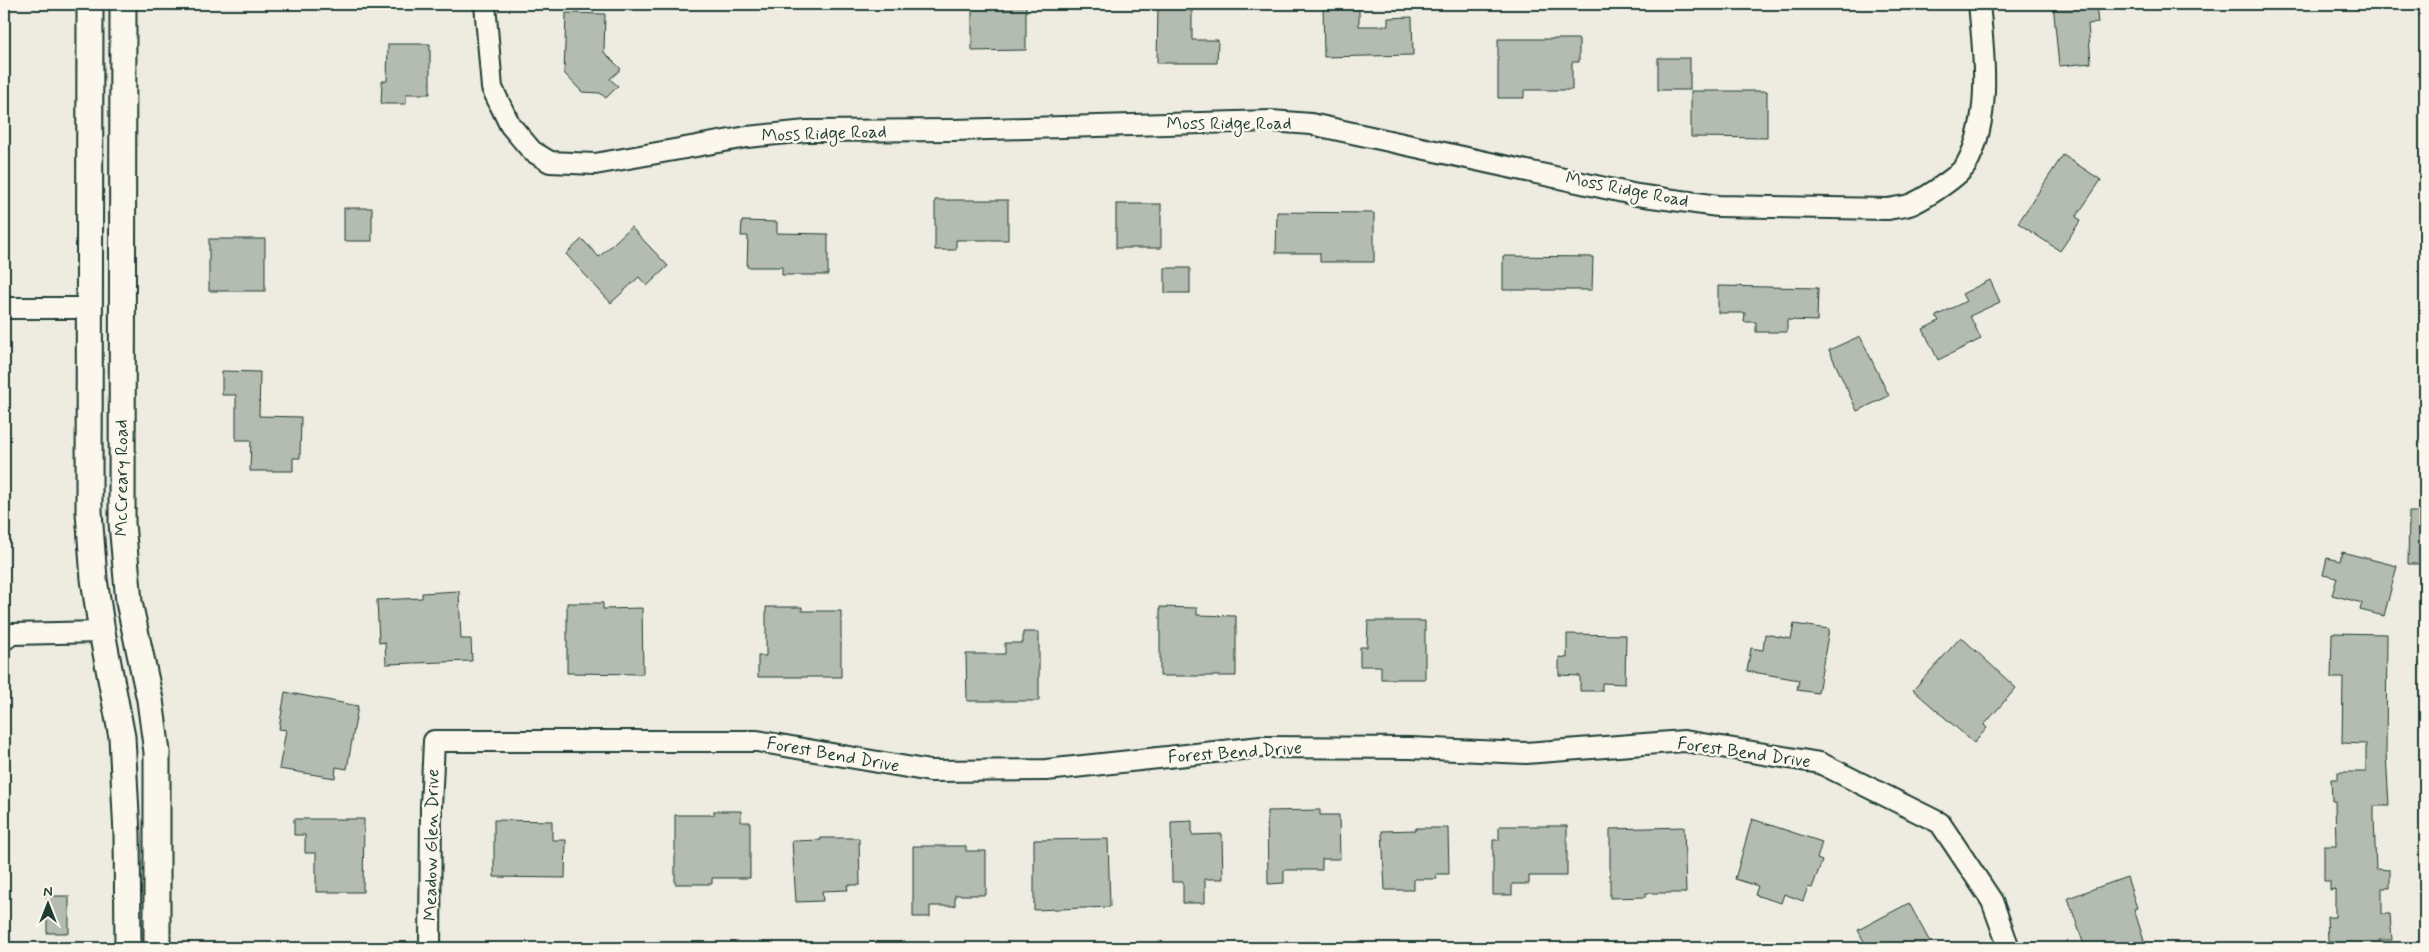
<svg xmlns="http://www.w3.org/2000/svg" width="2429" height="952" font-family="Mynerve,sans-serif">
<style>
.building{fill:#b4bbb0;stroke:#1f3d34}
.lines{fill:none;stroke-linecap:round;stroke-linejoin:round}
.minor-casing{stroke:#1f3d34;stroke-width:24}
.major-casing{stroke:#1f3d34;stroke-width:29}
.minor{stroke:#fbf7ec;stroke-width:20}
.major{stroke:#fbf7ec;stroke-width:25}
.labels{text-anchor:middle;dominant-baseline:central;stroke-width:5;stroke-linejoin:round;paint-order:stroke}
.street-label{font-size:18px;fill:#1f3d34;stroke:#fbf7ec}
</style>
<rect width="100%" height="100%" fill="#eeece1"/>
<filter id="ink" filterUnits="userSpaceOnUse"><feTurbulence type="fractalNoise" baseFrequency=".02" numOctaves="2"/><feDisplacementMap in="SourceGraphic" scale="10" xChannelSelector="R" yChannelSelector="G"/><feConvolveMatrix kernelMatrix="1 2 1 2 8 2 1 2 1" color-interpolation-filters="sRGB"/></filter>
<g filter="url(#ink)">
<g class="building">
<polygon points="972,4 1026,4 1026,50 972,51"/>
<polygon points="1158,4 1180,4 1180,9 1192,10 1192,40 1218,40 1217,63 1157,63"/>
<polygon points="1323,4 1359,5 1359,26 1388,26 1388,18 1412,17 1413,55 1324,57"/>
<polygon points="2053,4 2096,4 2098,23 2088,24 2091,63 2059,66"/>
<polygon points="566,13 605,14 604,52 621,69 610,79 618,86 606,98 600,93 582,92 564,73"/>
<polygon points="1498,39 1579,39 1579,62 1572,62 1572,90 1524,90 1524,98 1498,98"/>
<polygon points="388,44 430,44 430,94 406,94 406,104 381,104 382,81 387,81"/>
<rect x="1658" y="58" width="32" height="32"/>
<polygon points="1691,91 1767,91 1767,138 1691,137"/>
<polygon points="2063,155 2101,180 2076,217 2081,220 2060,251 2018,223"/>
<polygon points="935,200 1008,200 1008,240 956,240 956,250 935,250"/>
<rect x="1116" y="204" width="45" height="44"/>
<rect x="344" y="208" width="28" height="33"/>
<polygon points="1277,212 1374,213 1374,262 1320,262 1320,253 1276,253"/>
<polygon points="742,221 777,222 777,233 828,234 828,275 782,275 782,267 747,267 748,236 741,236"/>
<polygon points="631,227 668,266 647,286 639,277 611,303 566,254 582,239 599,257"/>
<rect x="209" y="239" width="56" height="52"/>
<polygon points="1503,256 1593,257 1592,290 1503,290"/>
<rect x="1165" y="268" width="25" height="25"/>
<polygon points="1990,280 2000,302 1970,316 1981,339 1938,360 1923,329 1939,321 1936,316 1966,301 1962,294"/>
<polygon points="1718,286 1818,288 1817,321 1787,320 1787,332 1756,332 1756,322 1744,322 1745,313 1718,313"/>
<polygon points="1860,336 1889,396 1857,411 1829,350"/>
<polygon points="222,371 260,372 259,416 301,417 300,458 293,458 293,471 250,471 251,440 236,440 236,395 222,395"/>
<polygon points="2409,512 2425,512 2425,564 2408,564"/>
<polygon points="2342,552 2397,566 2384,616 2360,610 2362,603 2332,595 2337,578 2323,575 2327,558 2340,561"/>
<polygon points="459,591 461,639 471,639 472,661 386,664 385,642 379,643 377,600 422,598 422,593"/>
<polygon points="567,603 603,603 603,609 642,608 643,674 567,673"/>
<polygon points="766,607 802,607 802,611 841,611 841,677 758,677 758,656 766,656"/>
<polygon points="1160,607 1197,608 1197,615 1236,616 1236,676 1160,676"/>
<polygon points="1368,621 1425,621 1425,679 1381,679 1381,666 1360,666 1360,647 1367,647"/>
<polygon points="1794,624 1829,629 1818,693 1797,690 1799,680 1747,671 1751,648 1763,650 1765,634 1791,639"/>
<polygon points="1023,632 1039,632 1039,701 967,701 966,654 1005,654 1005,643 1023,643"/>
<polygon points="2332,633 2387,634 2386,753 2389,806 2374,806 2374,818 2376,869 2390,870 2390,888 2382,888 2382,914 2390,914 2392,940 2379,940 2379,948 2335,948 2335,941 2328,941 2327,917 2335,917 2335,889 2330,890 2330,881 2324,881 2324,846 2336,846 2335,801 2332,801 2331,779 2338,779 2338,772 2366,772 2366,744 2342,743 2343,678 2331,678"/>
<polygon points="1567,634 1626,635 1625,684 1602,683 1602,691 1580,691 1580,676 1559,675 1559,657 1567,658"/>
<polygon points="1961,637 2016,688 1984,725 1987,728 1974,743 1913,690"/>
<polygon points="285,692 358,706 347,769 336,767 335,778 279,769 286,730 279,729"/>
<polygon points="1320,810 1320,815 1339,815 1340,859 1322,859 1322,870 1284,870 1284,883 1268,884 1267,811"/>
<polygon points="714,811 741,811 741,822 750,822 750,878 712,878 712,884 675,884 675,815 714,815"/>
<polygon points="294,819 364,819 363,892 316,892 316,853 305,853 305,835 294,835"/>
<polygon points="1752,819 1822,842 1817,859 1822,861 1812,888 1808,887 1803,901 1784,894 1781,903 1755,895 1758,886 1735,879"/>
<polygon points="494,820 552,821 552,840 566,840 565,878 494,877"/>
<polygon points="1192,821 1192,835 1222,834 1223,879 1205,879 1205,903 1183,903 1183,882 1172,882 1171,822"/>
<polygon points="1499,826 1567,826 1567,876 1529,876 1529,884 1512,884 1512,895 1493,895 1493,840 1499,840"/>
<polygon points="1684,827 1686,893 1646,893 1646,897 1610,898 1610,829"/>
<polygon points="1416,828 1448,828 1449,874 1436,874 1437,879 1414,879 1414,890 1385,890 1382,831 1416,830"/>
<polygon points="821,838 859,838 860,885 847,885 848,890 822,891 823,901 796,902 792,841 821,840"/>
<polygon points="1108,839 1110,907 1034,910 1034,840"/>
<polygon points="913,846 966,846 966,851 986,851 986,895 955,895 955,906 930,906 930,917 913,917"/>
<polygon points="2127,877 2137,908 2134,909 2145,944 2133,948 2085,948 2068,898"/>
<rect x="47" y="896" width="22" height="37"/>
<polygon points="1909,903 1930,942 1918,948 1867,948 1858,930"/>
</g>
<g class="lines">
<defs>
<g id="minor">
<path d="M485,4L492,88L510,125L532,151L550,162L595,164L747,137L807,131L954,130L1271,121L1311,124L1637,195L1718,206L1888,209C1897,207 1907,207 1914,203C1927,197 1959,176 1966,165C1992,119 1984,54 1979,4"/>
<polyline points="4,308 90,308"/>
<polyline points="4,640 12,634 102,632"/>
<polyline points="430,948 431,807 434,741 757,741 930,771 1046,770 1261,747 1410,748 1526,753 1684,741 1820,763 1940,823 1992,901 2009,948"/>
</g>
<g id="major">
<polyline points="90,4 89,512 94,579 102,632 122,737 127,834 128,948"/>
<polyline points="123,4 122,523 129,602 150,700 157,752 157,948"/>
</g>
</defs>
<use href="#minor" class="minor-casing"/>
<use href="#major" class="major-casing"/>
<use href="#minor" class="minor"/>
<use href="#major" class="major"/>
</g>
</g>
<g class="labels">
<g class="street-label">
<text x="1229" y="124">Moss Ridge Road</text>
<text transform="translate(824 134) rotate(-2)">Moss Ridge Road</text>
<text transform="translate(1627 190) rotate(11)">Moss Ridge Road</text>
<text transform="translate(122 478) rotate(-90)">McCreary Road</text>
<text transform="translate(1235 753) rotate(-4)">Forest Bend Drive</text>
<text transform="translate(1744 753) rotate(8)">Forest Bend Drive</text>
<text transform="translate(833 755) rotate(10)">Forest Bend Drive</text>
<text transform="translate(432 845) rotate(-89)">Meadow Glen Drive</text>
</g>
</g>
<rect width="2429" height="952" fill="none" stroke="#fbf7ec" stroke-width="20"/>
<rect x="10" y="10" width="2409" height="932" fill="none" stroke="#1f3d34" stroke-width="2" filter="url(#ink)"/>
<g transform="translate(48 904)" stroke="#fbf7ec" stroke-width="4" paint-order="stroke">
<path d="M0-4L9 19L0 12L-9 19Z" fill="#1f3d34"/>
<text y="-8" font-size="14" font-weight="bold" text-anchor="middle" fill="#1f3d34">N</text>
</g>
</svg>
